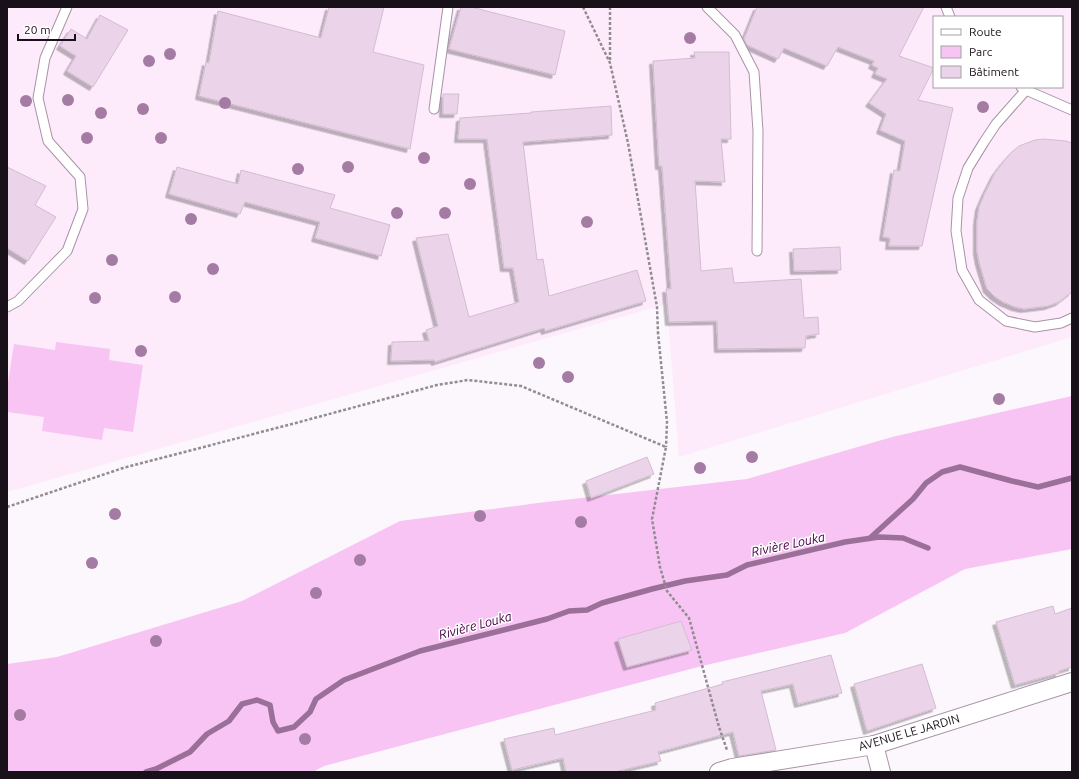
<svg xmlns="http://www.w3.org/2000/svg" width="1079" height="779" font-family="Ubuntu,sans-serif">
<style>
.built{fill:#fdebfb;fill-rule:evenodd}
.green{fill:#f8c4f4}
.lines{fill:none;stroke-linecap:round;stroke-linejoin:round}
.stream{stroke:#9a7098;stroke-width:5.5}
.building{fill:#ebd3e9;stroke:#d3bcd1;filter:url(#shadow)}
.lane-casing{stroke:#a993a7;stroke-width:11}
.street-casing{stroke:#a993a7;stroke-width:20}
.path{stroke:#928c92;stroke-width:2.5;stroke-dasharray:3 2;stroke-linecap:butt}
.lane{stroke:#fff;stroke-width:9}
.street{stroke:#fff;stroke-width:18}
.tree{fill:#a47ca3}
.labels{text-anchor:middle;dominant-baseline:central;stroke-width:3;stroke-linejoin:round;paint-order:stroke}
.street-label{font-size:12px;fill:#191119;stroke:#fff}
.water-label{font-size:13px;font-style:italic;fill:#480147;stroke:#fff}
</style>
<defs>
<filter id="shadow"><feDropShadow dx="-3.5" dy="3.5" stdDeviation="0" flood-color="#0004"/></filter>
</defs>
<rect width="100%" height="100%" fill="#fcf7fc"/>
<path class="built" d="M7,7H1072V337L679,457L667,304L7,492ZM934,17H1062V87H934Z"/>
<g class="green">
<polygon points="56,342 110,349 109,360 143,365 133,432 104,428 102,440 42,431 44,417 7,412 7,389 14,344 55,350"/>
<polygon points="1072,396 1072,549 965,569 845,633 702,666 324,766 313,772 7,772 7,664 57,657 242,601 400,521 538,503 747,479 892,437"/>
</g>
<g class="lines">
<g class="stream">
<polyline points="870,538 913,499 926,483 942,472 960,467 1012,481 1038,487 1072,478"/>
<polyline points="146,772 156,769 190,752 207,734 229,721 242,704 257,700 270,705 273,722 278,731 294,727 310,712 316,699 344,680 420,651 547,619 569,611 587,610 602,603 652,589 685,581 727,575 747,565 845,542 879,537 903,538 928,548"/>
</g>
</g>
<g class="building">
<polygon points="329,7 384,7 373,52 424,65 410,149 199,96 206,62 209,63 218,11 321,38"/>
<polygon points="461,7 471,7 565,31 555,75 449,49"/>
<polygon points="757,7 924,7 899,56 934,68 918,100 953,108 943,152 922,246 889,246 890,238 883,237 894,170 900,171 905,141 880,130 886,114 869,103 887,79 875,74 878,68 872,65 874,61 838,47 827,66 784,48 778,59 747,45 744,39"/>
<polygon points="100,15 128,30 93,87 67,71 76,56 60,46 71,29 87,39"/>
<polygon points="694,52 729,52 731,139 721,139 725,182 695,181 701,271 732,268 734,283 801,279 804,318 818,317 819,334 806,336 805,348 718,349 717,321 669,322 666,289 671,289 662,166 659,166 653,61 695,58"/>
<polygon points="443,94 459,94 457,114 443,114"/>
<polygon points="611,106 612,135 523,142 537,260 543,259 549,296 637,270 646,301 545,331 544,328 435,362 434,360 391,361 392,342 429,341 426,330 438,326 416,238 448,234 469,317 519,302 513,268 504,268 487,139 458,139 460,118 531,113 531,112"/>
<polygon points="1043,139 1066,141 1072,143 1072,292 1059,302 1048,306 1024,309 1015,307 1003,302 994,296 987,289 979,262 977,251 977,222 979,207 985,193 995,173 1004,161 1012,152 1019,146 1035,140"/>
<polygon points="7,167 46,186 35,205 56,217 28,261 7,248"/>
<polygon points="177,167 238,184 241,170 335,195 330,208 390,225 381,256 315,238 320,222 245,202 240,214 169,194"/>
<polygon points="840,247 841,270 794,271 793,249"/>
<polygon points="647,457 654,474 591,498 586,481"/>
<polygon points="1053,606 1055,614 1072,608 1072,667 1059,671 1059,673 1015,685 996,622"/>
<polygon points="681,621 692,650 627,667 618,639"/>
<polygon points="831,655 842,693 798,704 793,684 761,691 776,750 739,756 733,732 658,752 661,761 614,772 566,772 563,758 512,770 504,739 554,728 555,735 656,710 655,703 723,684 722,682"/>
<polygon points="922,664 936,708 867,731 854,684"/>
</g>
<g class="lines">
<defs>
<g id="lane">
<polyline points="707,7 735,35 754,72 758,131 757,251"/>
<polyline points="946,7 950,17"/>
<polyline points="1021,87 1026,90 1072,110"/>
<polyline points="1026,90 996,124 984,142 968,168 958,198 956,231 962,270 979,300 1006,321 1035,327 1061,323 1072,318"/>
<polyline points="434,109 448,7"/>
<polyline points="7,307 18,301 67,251 83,209 80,177 48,141 38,98 45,58 67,7"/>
</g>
<g id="street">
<polyline points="874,745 881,772"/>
<polyline points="719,772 732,768 874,745 1072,682"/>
</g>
</defs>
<use href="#lane" class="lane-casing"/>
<use href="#street" class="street-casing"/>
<g class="path">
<polyline points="583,7 610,63 628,143 657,307 658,333 667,422 666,447"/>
<polyline points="610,7 610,62"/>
<polyline points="7,507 123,468 292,424 437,385 468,380 521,386 666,447 652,519 660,567 667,591 689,618 719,727 727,750"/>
</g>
<use href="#lane" class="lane"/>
<use href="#street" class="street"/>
</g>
<g class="tree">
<circle cx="690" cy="38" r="6"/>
<circle cx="170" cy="54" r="6"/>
<circle cx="149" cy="61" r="6"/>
<circle cx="68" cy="100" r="6"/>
<circle cx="26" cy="101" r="6"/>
<circle cx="225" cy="103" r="6"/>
<circle cx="983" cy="107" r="6"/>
<circle cx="143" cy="109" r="6"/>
<circle cx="101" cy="113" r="6"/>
<circle cx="87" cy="138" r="6"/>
<circle cx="161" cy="138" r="6"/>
<circle cx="424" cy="158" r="6"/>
<circle cx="348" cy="167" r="6"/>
<circle cx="298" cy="169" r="6"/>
<circle cx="470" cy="184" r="6"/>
<circle cx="397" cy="213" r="6"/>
<circle cx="445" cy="213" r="6"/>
<circle cx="191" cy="219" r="6"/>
<circle cx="587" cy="222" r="6"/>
<circle cx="112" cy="260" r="6"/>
<circle cx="213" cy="269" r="6"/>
<circle cx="175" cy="297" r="6"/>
<circle cx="95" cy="298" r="6"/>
<circle cx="141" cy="351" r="6"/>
<circle cx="539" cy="363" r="6"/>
<circle cx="568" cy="377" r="6"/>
<circle cx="999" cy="399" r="6"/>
<circle cx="752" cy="457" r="6"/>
<circle cx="700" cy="468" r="6"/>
<circle cx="115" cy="514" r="6"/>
<circle cx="480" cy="516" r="6"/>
<circle cx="581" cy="522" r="6"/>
<circle cx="360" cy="560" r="6"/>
<circle cx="92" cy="563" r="6"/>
<circle cx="316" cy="593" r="6"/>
<circle cx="156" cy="641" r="6"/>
<circle cx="20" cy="715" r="6"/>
<circle cx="305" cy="739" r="6"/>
</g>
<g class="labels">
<g class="street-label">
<text transform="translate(909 732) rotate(-16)">AVENUE LE JARDIN</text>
</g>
<g class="water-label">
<text transform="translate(788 544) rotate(-12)">Rivière Louka</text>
<text transform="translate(475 625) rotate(-15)">Rivière Louka</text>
</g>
</g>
<rect width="1079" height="779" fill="none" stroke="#191119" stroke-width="16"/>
<rect x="933" y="16" width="130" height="72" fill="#ffffff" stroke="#a3a0a3"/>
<rect x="941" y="29" width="20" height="6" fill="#ffffff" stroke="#a3a0a3"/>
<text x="969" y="36" font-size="12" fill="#191119">Route</text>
<rect x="941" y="46" width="20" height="12" fill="#f8c4f4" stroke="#a3a0a3"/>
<text x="969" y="56" font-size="12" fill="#191119">Parc</text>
<rect x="941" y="66" width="20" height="12" fill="#ebd3e9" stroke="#a3a0a3"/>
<text x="969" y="76" font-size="12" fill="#191119">Bâtiment</text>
<path d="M18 34v6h57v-6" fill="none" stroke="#191119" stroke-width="2"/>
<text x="24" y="34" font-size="12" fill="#191119" stroke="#ffffff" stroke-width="3" paint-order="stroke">20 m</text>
</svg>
